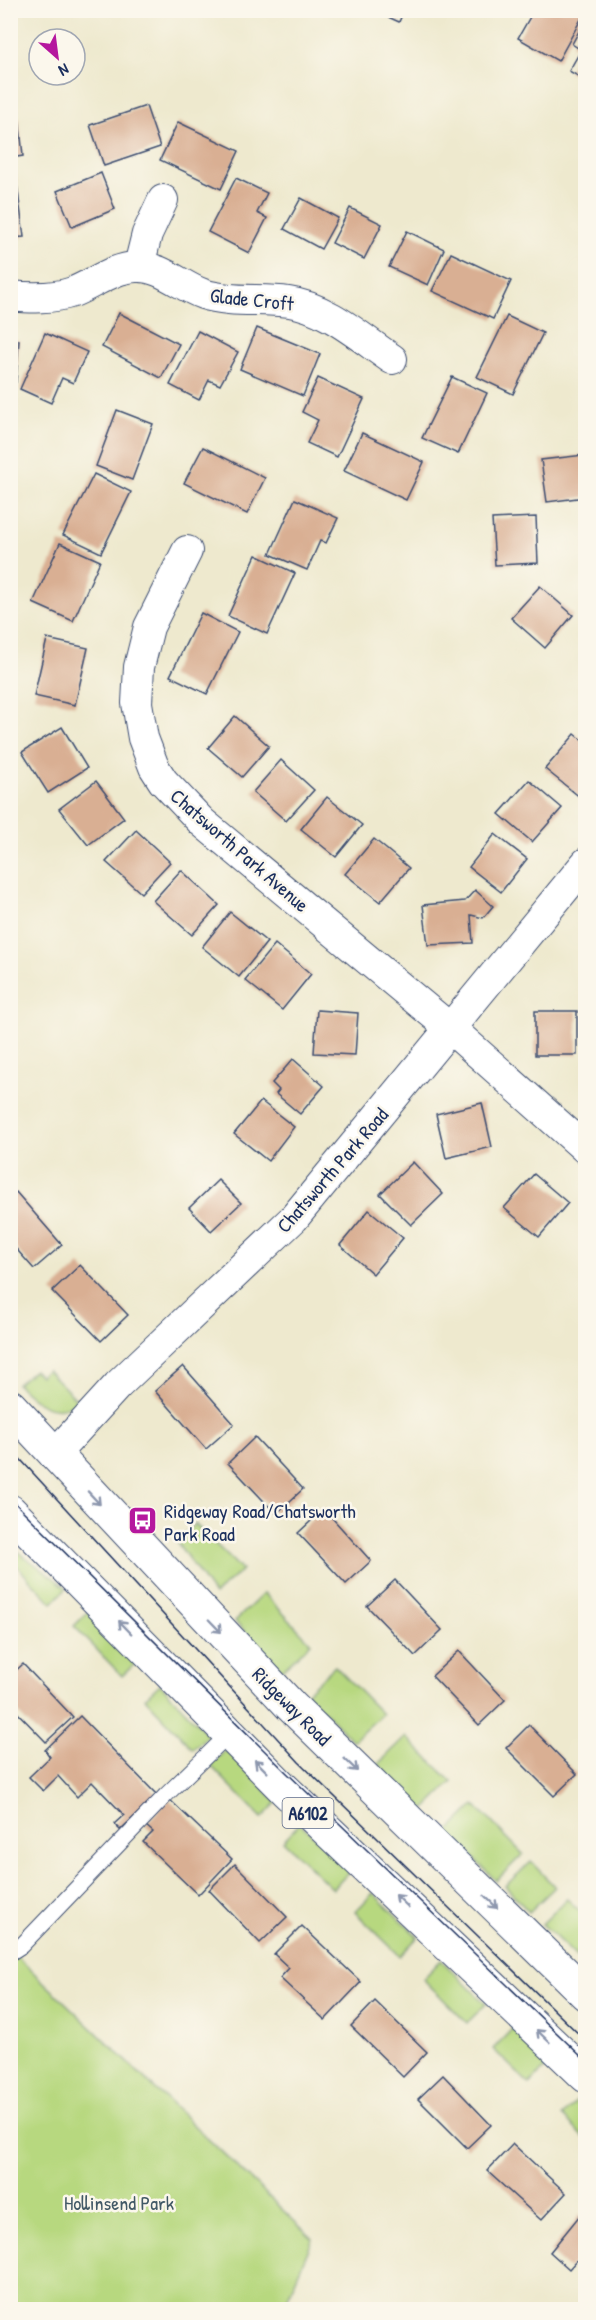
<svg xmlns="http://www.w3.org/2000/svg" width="596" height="2320" font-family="'Patrick Hand',sans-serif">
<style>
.green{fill:#b7d87f;stroke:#69846e;stroke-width:1.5}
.building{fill:#d9af93}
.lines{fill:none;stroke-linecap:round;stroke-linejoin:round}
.service-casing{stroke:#3b4b6f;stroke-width:17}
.minor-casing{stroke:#3b4b6f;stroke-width:32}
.trunk-casing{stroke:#3b4b6f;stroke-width:35}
.service{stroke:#fff;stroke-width:15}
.minor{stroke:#fff;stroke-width:30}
.trunk{stroke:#fff;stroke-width:33}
.tram{stroke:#1b2f5e;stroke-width:1.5}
.oneway{stroke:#8d97ae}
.labels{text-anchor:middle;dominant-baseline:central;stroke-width:5;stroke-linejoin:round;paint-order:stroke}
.shield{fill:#fbf7ec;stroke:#5e6b89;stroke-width:1.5}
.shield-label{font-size:18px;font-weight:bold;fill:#1b2f5e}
.street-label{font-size:20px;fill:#1b2f5e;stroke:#fbf7ec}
.poi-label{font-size:20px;fill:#1b2f5e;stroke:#fbf7ec;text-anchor:start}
.park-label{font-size:20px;fill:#425966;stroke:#fbf7ec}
</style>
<rect width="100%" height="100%" fill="#fbf7ec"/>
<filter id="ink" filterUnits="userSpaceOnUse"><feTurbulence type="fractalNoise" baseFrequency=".0167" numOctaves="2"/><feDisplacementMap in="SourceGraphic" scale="12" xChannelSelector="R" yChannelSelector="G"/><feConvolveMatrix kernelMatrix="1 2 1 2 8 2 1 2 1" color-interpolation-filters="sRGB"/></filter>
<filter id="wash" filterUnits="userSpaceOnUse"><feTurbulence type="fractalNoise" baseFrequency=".008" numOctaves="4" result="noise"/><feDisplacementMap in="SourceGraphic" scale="24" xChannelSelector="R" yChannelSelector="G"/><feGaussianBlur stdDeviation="1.35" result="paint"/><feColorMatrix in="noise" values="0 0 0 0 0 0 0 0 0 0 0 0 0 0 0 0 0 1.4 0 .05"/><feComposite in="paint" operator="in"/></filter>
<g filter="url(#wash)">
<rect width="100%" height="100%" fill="#eee9ce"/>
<g class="green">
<path d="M34,1370L40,1376L47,1370L78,1401C54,1419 34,1401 17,1384Z"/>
<polygon points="195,1524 242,1570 214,1595 176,1541"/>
<polygon points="12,1547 67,1588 52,1603 11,1560"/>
<polygon points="264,1593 311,1643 282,1670 235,1621"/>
<polygon points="89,1611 138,1661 122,1676 74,1626"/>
<polygon points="335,1666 382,1714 353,1741 306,1693"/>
<polygon points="160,1684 208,1735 193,1749 145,1698"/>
<polygon points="406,1737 452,1782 424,1810 378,1764"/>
<polygon points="226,1750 277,1802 262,1818 210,1765"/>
<polygon points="475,1805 523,1854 496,1881 448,1832"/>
<polygon points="300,1823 350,1871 333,1889 283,1841"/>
<polygon points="531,1862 555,1887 529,1912 505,1886"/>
<polygon points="373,1893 418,1937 400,1956 355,1912"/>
<polygon points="567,1899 585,1916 585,1965 542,1924"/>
<polygon points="10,1950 313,2239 283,2309 11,2309"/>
<polygon points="441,1960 486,2004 467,2023 423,1979"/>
<polygon points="514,2027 551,2063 529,2084 493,2049"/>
<polygon points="584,2094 586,2096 585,2138 562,2116"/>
</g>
<g id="blocks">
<g class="building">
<polygon points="373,10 404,10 399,22"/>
<polygon points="534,10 586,10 558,61 518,38"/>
<polygon points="585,20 585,75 583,79 569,71 581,50 572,44"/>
<polygon points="10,53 16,54 11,71 10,71"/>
<polygon points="146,106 160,147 104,166 90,125"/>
<polygon points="19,118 23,156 10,158 10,119"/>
<polygon points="178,122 239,151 221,189 160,160"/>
<polygon points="10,169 15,169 24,237 10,238"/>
<polygon points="101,173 115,209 72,227 57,191"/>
<polygon points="236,178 267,193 257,213 267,218 249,253 208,232"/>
<polygon points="301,198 338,218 321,249 284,229"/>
<polygon points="350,208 382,224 364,259 332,243"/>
<polygon points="407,231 444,249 428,285 389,267"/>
<polygon points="451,253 511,281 493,319 432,291"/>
<polygon points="119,313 179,344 161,378 102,347"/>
<polygon points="507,316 543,333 513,394 477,377"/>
<polygon points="257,328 320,354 303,396 240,369"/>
<polygon points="198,331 238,352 220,385 209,380 199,400 170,385"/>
<polygon points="45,333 87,352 73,383 62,378 51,403 20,389"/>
<polygon points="10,340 19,340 16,382 10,381"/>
<polygon points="452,377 487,393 458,454 422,438"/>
<polygon points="318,378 364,399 337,457 307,443 318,420 302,412"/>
<polygon points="117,410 153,424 132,480 96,466"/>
<polygon points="362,433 424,462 406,500 344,471"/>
<polygon points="203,447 265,478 247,514 184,483"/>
<polygon points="584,455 585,497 547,502 541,460"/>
<polygon points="94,474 131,492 101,553 63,535"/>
<polygon points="295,499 338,518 326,543 320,541 307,570 270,554"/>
<polygon points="536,517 538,563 495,565 492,519"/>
<polygon points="60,543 100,561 73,621 33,603"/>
<polygon points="256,555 295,573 267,634 228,616"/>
<polygon points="540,586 573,615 545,648 511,618"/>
<polygon points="201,613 238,632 207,694 170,676"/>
<polygon points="47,639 88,648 75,705 34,696"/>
<polygon points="235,716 269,746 242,777 208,748"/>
<polygon points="62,727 87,768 48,793 22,752"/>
<polygon points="575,734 585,742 585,793 581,798 545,769"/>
<polygon points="281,760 314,790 286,821 253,792"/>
<polygon points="529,780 562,808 532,842 499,814"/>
<polygon points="96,781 124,818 88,845 59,809"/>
<polygon points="327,797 362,825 336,857 301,829"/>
<polygon points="136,830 170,862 141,893 106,862"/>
<polygon points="495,834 527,859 501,892 469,867"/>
<polygon points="374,839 409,868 380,902 345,874"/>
<polygon points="181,870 219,905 192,935 153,901"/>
<polygon points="475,890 493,906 483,918 471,915 473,943 428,945 423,905 465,901"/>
<polygon points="230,912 267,942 239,977 202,947"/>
<polygon points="275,944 311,974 282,1010 245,980"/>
<polygon points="317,1010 358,1013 355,1055 314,1053"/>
<rect x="535" y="1011" width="42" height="44"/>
<polygon points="293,1059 324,1086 300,1114 276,1094 279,1090 272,1083"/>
<polygon points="261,1101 294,1127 268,1161 234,1134"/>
<polygon points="482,1103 492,1147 446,1158 436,1114"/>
<polygon points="413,1162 443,1194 411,1225 380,1194"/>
<polygon points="534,1174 568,1203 539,1237 504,1208"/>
<polygon points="218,1180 241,1203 211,1231 189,1208"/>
<polygon points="16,1192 62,1245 34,1269 10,1242 10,1198"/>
<polygon points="369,1210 403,1238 373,1274 340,1245"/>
<polygon points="80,1265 128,1315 101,1341 52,1291"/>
<polygon points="183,1366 234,1424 206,1449 155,1391"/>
<polygon points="255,1437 303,1489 276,1514 228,1463"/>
<polygon points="324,1509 371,1561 346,1584 298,1533"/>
<polygon points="395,1580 442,1630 415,1656 367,1606"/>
<polygon points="459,1651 505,1700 479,1725 432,1676"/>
<polygon points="23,1664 73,1717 46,1742 10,1705 10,1676"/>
<polygon points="80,1716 157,1795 120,1830 114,1824 124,1815 92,1782 77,1797 58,1776 43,1791 29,1777 50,1757 45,1750"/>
<polygon points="529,1725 577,1774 554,1796 506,1748"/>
<polygon points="169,1799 232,1859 198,1895 143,1842 153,1832 145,1825"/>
<polygon points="235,1864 287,1917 260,1943 209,1890"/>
<polygon points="302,1926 361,1982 325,2020 280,1978 289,1968 274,1954"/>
<polygon points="375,2001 427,2052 403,2077 351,2026"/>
<polygon points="443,2075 491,2125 467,2148 418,2099"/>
<polygon points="513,2144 566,2193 541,2220 487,2171"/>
<polygon points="580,2215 585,2220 585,2267 577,2260 569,2269 550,2252"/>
</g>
</g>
</g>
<g filter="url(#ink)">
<use href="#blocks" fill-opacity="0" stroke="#3b4b6f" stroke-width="1.5"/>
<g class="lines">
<defs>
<polyline id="service" points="10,1953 21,1946 166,1795 229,1734"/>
<g id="minor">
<polyline points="139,266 147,234 163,200"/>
<path d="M10,296C31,298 53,299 73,292C95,283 113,268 136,267C160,265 182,287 203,294C231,303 260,298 289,302C327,307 361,338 392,359"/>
<polyline points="187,551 149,627 139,667 137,703 143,738 154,767 163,781 202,822 451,1029 586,1149"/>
<polyline points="54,1455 118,1385 294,1218 586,863"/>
</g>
<g id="trunk">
<polyline points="10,1406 291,1706 586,1994"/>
<polyline points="10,1511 285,1790 586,2076"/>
</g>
</defs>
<use href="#service" class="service-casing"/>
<use href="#minor" class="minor-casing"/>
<use href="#trunk" class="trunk-casing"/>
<use href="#service" class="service"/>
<use href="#minor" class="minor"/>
<use href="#trunk" class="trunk"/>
<g class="tram">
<polyline points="10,1448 299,1762 586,2041"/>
<polyline points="10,1498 286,1772 586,2061"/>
</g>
</g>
<defs><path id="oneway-shaft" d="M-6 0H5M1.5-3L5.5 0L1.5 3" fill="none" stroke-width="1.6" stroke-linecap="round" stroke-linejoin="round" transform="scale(1.5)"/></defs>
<g class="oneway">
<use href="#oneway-shaft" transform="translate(94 1498) rotate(47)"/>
<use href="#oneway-shaft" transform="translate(215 1626) rotate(46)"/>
<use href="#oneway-shaft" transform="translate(125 1627) rotate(-134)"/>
<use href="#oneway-shaft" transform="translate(351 1765) rotate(44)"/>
<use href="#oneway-shaft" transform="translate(261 1766) rotate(-135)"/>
<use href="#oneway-shaft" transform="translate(402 1901) rotate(-136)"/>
<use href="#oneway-shaft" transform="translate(491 1902) rotate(44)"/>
<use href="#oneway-shaft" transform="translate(543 2036) rotate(-136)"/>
</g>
</g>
<defs>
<symbol id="bus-square" viewBox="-11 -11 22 22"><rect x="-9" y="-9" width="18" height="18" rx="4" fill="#b5179e" stroke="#fbf7ec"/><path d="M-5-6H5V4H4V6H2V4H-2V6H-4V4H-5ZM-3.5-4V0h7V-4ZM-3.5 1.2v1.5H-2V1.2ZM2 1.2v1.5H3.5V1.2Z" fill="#fff"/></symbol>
</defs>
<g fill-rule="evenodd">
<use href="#bus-square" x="126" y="1504" width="33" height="33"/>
</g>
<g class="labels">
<rect class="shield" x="282.5" y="1798" width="51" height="30" rx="4.5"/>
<g class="shield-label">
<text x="308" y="1813">A6102</text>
</g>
<g class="street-label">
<text transform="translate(252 299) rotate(6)">Glade Croft</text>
<text transform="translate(240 850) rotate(41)">Chatsworth Park Avenue</text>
<text transform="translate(332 1170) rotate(-49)">Chatsworth Park Road</text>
<text transform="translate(292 1706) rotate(45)">Ridgeway Road</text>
</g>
<g class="poi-label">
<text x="164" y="1510">Ridgeway Road/Chatsworth<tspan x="164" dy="23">Park Road</tspan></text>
</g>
<g class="park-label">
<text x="119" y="2202">Hollinsend Park</text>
</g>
</g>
<rect width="596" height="2320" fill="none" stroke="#fbf7ec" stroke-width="36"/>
<g transform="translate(57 57) rotate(152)"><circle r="28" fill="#fbf7ec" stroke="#a1a7b3" stroke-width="1.5"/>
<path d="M0-4.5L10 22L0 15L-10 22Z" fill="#b5179e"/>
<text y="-9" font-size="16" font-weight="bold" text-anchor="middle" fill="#1b2f5e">N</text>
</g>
</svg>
